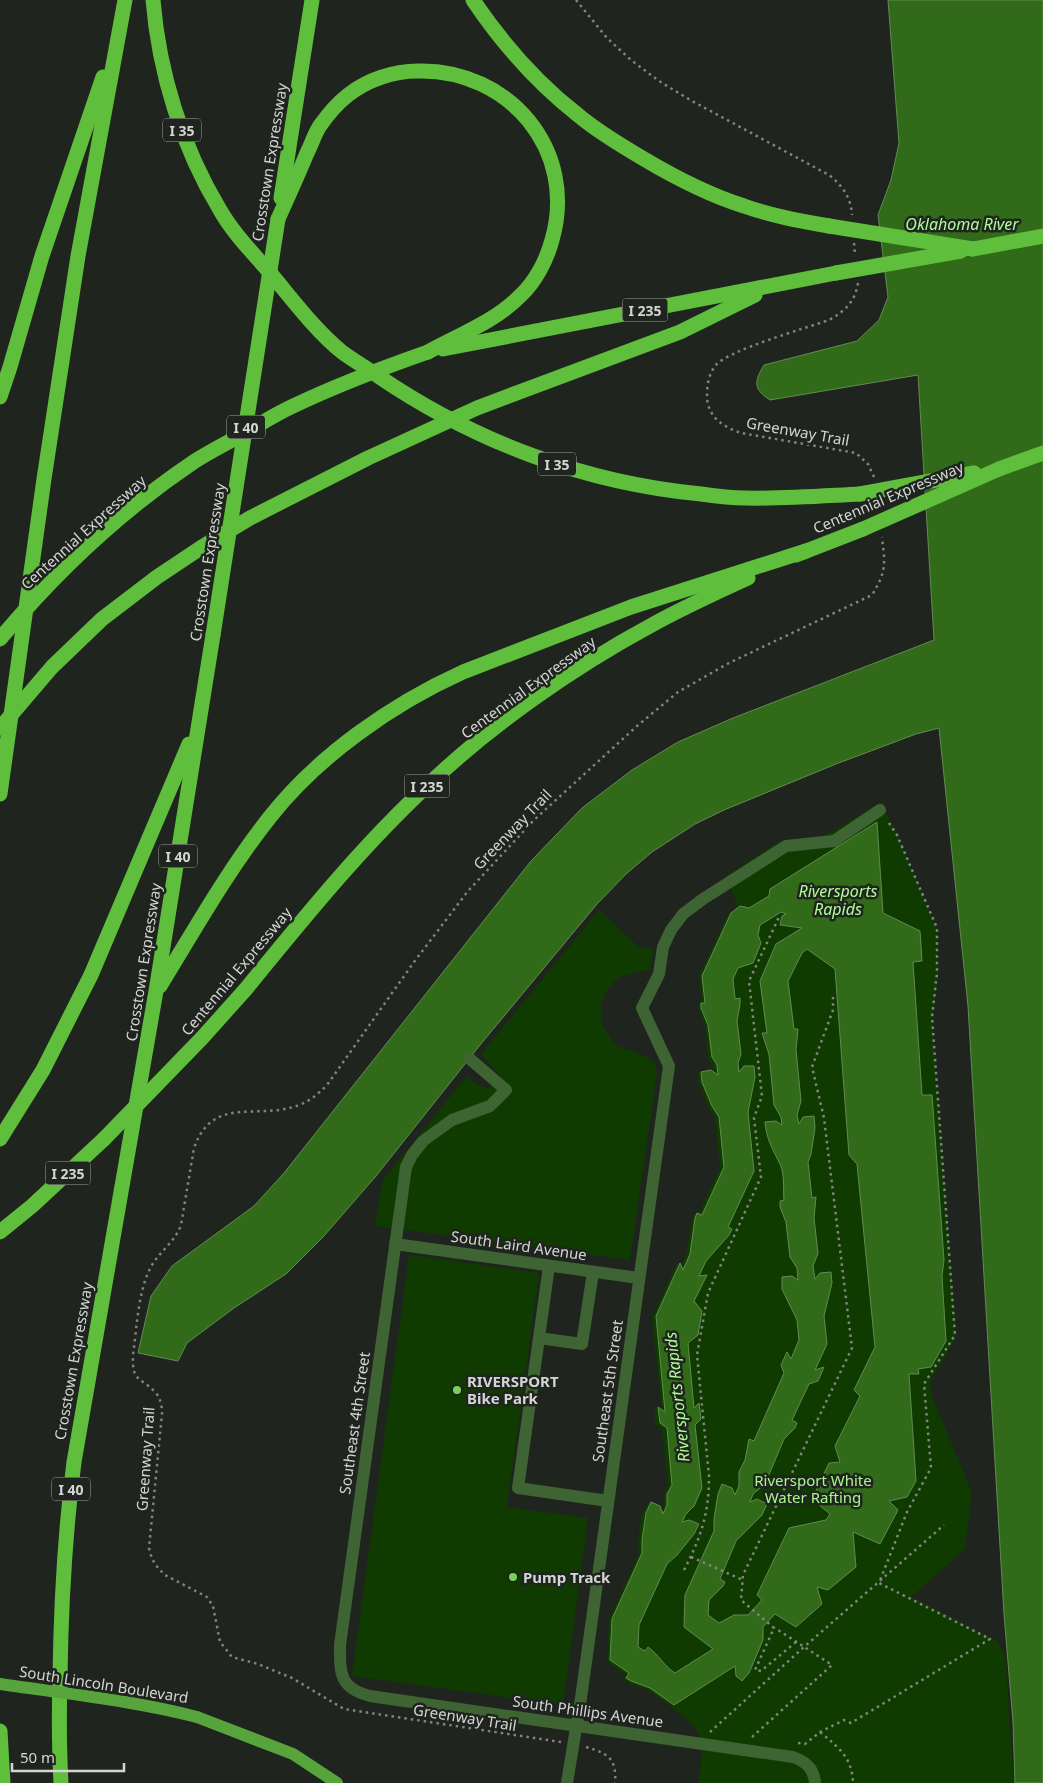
<svg xmlns="http://www.w3.org/2000/svg" width="1043" height="1783" font-family="'Noto Sans',sans-serif">
<style>
.green{fill:#0f3b00}
.water{fill:#316b1a;stroke:#628b52;fill-rule:evenodd}
.lines{fill:none;stroke-linecap:round;stroke-linejoin:round}
.path{stroke:#818480;stroke-width:2.5;stroke-dasharray:2.5 4;stroke-linecap:butt}
.minor{stroke:#3f6434;stroke-width:12}
.major{stroke:#57a43c;stroke-width:12}
.highway{stroke:#5fbe3c;stroke-width:15}
.major-bridge{stroke:#57a43c;stroke-width:12}
.highway-bridge{stroke:#5fbe3c;stroke-width:15}
.poi-dot{fill:#77d259;stroke:#20241f;stroke-width:2}
.labels{text-anchor:middle;dominant-baseline:central;stroke-width:5;stroke-linejoin:round;paint-order:stroke}
.shield{fill:#20241f;stroke:#9ea19d;stroke-width:1}
.shield-label{font-size:14px;font-weight:bold;fill:#d4d6d3}
.street-label{font-size:15px;fill:#d4d6d3;stroke:#20241f}
.poi-label{font-size:15px;font-weight:bold;fill:#d4d6d3;stroke:#20241f;text-anchor:start}
.park-label{font-size:15px;fill:#a7f78e;stroke:#20241f}
.water-label{font-size:16px;font-style:italic;fill:#adfe94;stroke:#20241f}
</style>
<rect width="100%" height="100%" fill="#20241f"/>
<g class="green">
<path d="M880,802L897,834L937,930L938,976L932,1022L956,1337L930,1382L931,1394L972,1493L965,1549L911,1597L996,1640L1005,1655L1014,1783H698C700,1769 705,1742 696,1729C689,1719 658,1696 647,1690C639,1685 630,1685 622,1679L626,1675L607,1662L609,1619L639,1554L638,1540L642,1514L648,1503L657,1507L660,1514L664,1507V1495L668,1486L662,1430L655,1424V1407L662,1412L652,1318L677,1263L680,1269L686,1255L692,1220L694,1214L698,1215L720,1168L715,1118L709,1108L699,1084L698,1072L709,1071L714,1075L713,1067L708,1059L705,1025L699,1010L698,1003H702L699,976L728,914L738,907L726,876L780,841L817,838L834,831Z"/>
<polygon points="599,910 639,947 654,949 650,970 632,973 618,978 607,990 601,1004 602,1025 615,1045 648,1057 655,1063 657,1073 630,1260 375,1226 383,1180 467,1076 473,1082 488,1089 499,1075 481,1054"/>
<polygon points="409,1255 539,1273 507,1507 588,1518 563,1705 352,1676"/>
</g>
<g class="water">
<path d="M888,0H1043V1783H1015L1013,1722L1004,1614L968,1006L939,728L916,734L836,764L724,810L695,824L652,852L626,874L597,904L480,1045L376,1176L323,1237L286,1274L234,1308L187,1343L178,1361L138,1353L151,1296L172,1266L254,1206L284,1173L531,861L582,808L632,770L678,742L733,718L934,640L918,375L770,400C753,389 754,382 764,365L857,341L879,320L888,297L878,215L891,180L899,143Z"/>
<path d="M877,822L883,913L920,931L922,961L913,962L922,1095H932L944,1260L942,1276L946,1341L931,1367L918,1369L919,1374H909L916,1481L907,1497L889,1501L898,1510L880,1544L853,1532L856,1567L828,1590L817,1587L822,1604L796,1627L775,1614L763,1627V1640L749,1673L742,1681L736,1676L735,1666L674,1705L650,1688L631,1681L626,1678L629,1673L610,1660L612,1619L642,1553V1540L646,1513L651,1502L660,1506L663,1514L667,1505V1494L672,1485L667,1428L660,1423L658,1407L665,1412L656,1316L680,1263L683,1270L690,1254L695,1218L697,1213L702,1215L724,1167L719,1117L712,1106L702,1082L701,1072L711,1070L718,1075L717,1065L712,1057L708,1025L701,1008V1003H705L702,976L731,913L740,906L749,908L769,896L770,889ZM781,912L786,914L782,916L780,925L802,928L776,944L760,981L767,1033H762L769,1054L774,1105L781,1117L782,1125L776,1121L765,1122C766,1138 773,1150 780,1164C785,1174 783,1190 784,1200L780,1201V1207L786,1222L790,1257L797,1268L798,1280L792,1276L782,1277V1289L797,1320L799,1340L791,1359L787,1352L781,1365L784,1373L754,1441L749,1439L745,1460L739,1472V1486L735,1495L732,1488L722,1484L718,1494L714,1519V1531L685,1595L684,1627L713,1649L675,1673C664,1666 658,1654 648,1647L645,1651L638,1647L639,1625L667,1564L677,1555L694,1534L699,1524L689,1520L682,1522L686,1514L694,1506L702,1488L695,1425L701,1419L699,1403L694,1408L688,1343L698,1335L702,1311L694,1301L707,1275L699,1276L706,1261L729,1235L732,1229L728,1227L754,1171L748,1112L755,1077L754,1066H744L739,1072L738,1063L741,1054L737,1021L740,1004V998L735,999L733,979L738,968L753,963L761,943L758,935L760,925ZM807,949L835,969L849,1155L857,1164L875,1347L854,1390L860,1396L835,1446L840,1462L829,1463L812,1499L830,1514L826,1520L789,1528L757,1595L762,1600L748,1615H734L719,1623L708,1615L709,1600L723,1586L725,1582L720,1579L736,1541L762,1515L767,1504L757,1499L750,1502L753,1494L765,1484L784,1439L795,1428L797,1423L792,1420L809,1384L818,1381L824,1367L815,1370L827,1344L824,1316L832,1283L831,1272L820,1273L815,1279L813,1266L818,1253L814,1218L816,1197L812,1198L808,1162L811,1154L815,1128L814,1116L803,1117L799,1124L797,1115L801,1101L796,1050L798,1029H794L788,981L802,953Z"/>
</g>
<g class="lines">
<g class="path">
<path d="M576,0L607,38L631,60L659,81L692,101L829,175C843,186 851,198 852,215"/>
<polyline points="854,243 855,255"/>
<path d="M858,283C855,302 845,311 829,320C806,328 729,350 716,365C708,374 707,387 707,397C708,418 724,427 741,433L856,453L868,464L874,477"/>
<polyline points="691,1557 743,1580"/>
<path d="M684,1570C701,1537 709,1514 709,1476L697,1355L708,1293L761,1177L754,1118L762,1096L749,981L779,917"/>
<polyline points="796,1642 761,1671 755,1670 774,1628 741,1600 743,1575 852,1348 824,1118 812,1067 833,1010 833,997"/>
<polyline points="710,1732 804,1647 944,1525"/>
<path d="M820,1732C839,1748 852,1757 853,1783"/>
<polyline points="752,1737 832,1665 775,1628"/>
<path d="M561,1742L344,1709L292,1678L258,1664L232,1657L220,1642L213,1606L207,1597L165,1575L158,1568L152,1559L149,1548L162,1414C162,1407 161,1398 155,1392C139,1376 132,1382 133,1355C137,1327 138,1289 152,1265C161,1250 175,1242 181,1225L194,1148C213,1094 258,1121 299,1105C310,1101 318,1094 327,1085L414,962L468,891L534,820L637,726L678,692L729,663L872,595C887,571 885,563 882,537"/>
<polyline points="798,1743 805,1744 820,1732 844,1720 851,1723 990,1639 879,1583 907,1512 931,1468 924,1384 955,1335 932,1017 937,973 937,928 897,835 887,820"/>
<path d="M586,1747C608,1753 617,1759 615,1783"/>
</g>
<g class="minor">
<path d="M470,1059L506,1090L490,1106L452,1120L423,1141L412,1155L406,1167L340,1645C340,1673 339,1688 370,1696L793,1757C806,1762 814,1768 815,1783"/>
<polyline points="395,1244 639,1278"/>
<polyline points="549,1266 518,1488 608,1501"/>
<polyline points="539,1338 582,1344 593,1272"/>
<polyline points="567,1783 581,1698 669,1066 642,1008 659,974 663,947 671,930 683,914 703,899 786,846 834,841 880,810"/>
</g>
<polyline class="major" points="197,1717 293,1754 337,1783"/>
<g class="highway">
<path d="M153,0C159,73 182,147 220,210C233,233 253,253 271,274C293,300 315,330 342,352C354,361 367,368 378,376C475,442 585,483 701,494C715,496 730,498 744,498C783,499 821,496 860,494"/>
<path d="M473,0C502,43 537,83 578,115C598,132 622,146 644,159C676,178 709,195 744,206C772,216 801,221 829,226"/>
<polyline points="281,198 312,0"/>
<path d="M278,219C288,197 298,175 307,153C312,144 315,131 322,123C329,113 338,103 348,95C367,80 393,71 418,71C509,69 578,150 552,240C547,259 536,281 521,295C496,321 459,335 428,352"/>
<polyline points="973,249 1043,236"/>
<polyline points="443,349 836,273"/>
<polyline points="514,394 680,332 755,295"/>
<polyline points="0,397 10,367 42,256 103,77"/>
<polyline points="999,469 1043,453"/>
<polyline points="796,555 863,529"/>
<polyline points="0,794 44,479 78,256 125,0"/>
<path d="M160,986C195,929 228,870 270,817C318,756 392,704 463,672L631,607L806,551"/>
<path d="M245,990C303,919 361,847 429,784C491,725 574,667 650,626C682,608 715,593 748,578"/>
<polyline points="0,1139 43,1070 91,975 189,744"/>
<polyline points="0,1232 32,1206 104,1139"/>
<polyline points="0,1731 3,1783"/>
<path d="M61,1783C59,1747 59,1712 60,1676C61,1604 65,1533 74,1462L156,991L213,635"/>
</g>
<path class="major-bridge" d="M0,1684C66,1694 132,1700 197,1717"/>
<g class="highway-bridge">
<polyline points="829,226 973,249"/>
<polyline points="836,273 961,251"/>
<polyline points="860,494 974,473"/>
<polyline points="863,529 999,469"/>
<polyline points="213,635 278,219"/>
<path d="M0,639C56,572 122,510 195,461C212,450 231,441 248,431C262,423 276,414 291,407C335,386 382,368 428,352"/>
<polyline points="0,728 52,667 102,619 157,577 202,547 250,518 368,458 477,408 514,394"/>
<polyline points="104,1139 202,1038 245,990"/>
</g>
</g>
<g class="poi-dot">
<circle cx="457" cy="1390" r="5"/>
<circle cx="513" cy="1577" r="5"/>
</g>
<g class="labels">
<g class="shield">
<rect x="163" y="118.5" width="38" height="23" rx="4"/>
<rect x="622.5" y="298.5" width="45" height="23" rx="4"/>
<rect x="227" y="415.5" width="38" height="23" rx="4"/>
<rect x="538" y="452.5" width="38" height="23" rx="4"/>
<rect x="404.5" y="774.5" width="45" height="23" rx="4"/>
<rect x="159" y="844.5" width="38" height="23" rx="4"/>
<rect x="45.5" y="1161.5" width="45" height="23" rx="4"/>
<rect x="52" y="1477.5" width="38" height="23" rx="4"/>
</g>
<g class="shield-label">
<text x="182" y="130">I 35</text>
<text x="645" y="310">I 235</text>
<text x="246" y="427">I 40</text>
<text x="557" y="464">I 35</text>
<text x="427" y="786">I 235</text>
<text x="178" y="856">I 40</text>
<text x="68" y="1173">I 235</text>
<text x="71" y="1489">I 40</text>
</g>
<g class="street-label">
<text transform="translate(269 162) rotate(-81)">Crosstown Expressway</text>
<text transform="translate(798 431) rotate(10)">Greenway Trail</text>
<text transform="translate(888 497) rotate(-23)">Centennial Expressway</text>
<text transform="translate(83 532) rotate(-42)">Centennial Expressway</text>
<text transform="translate(207 562) rotate(-81)">Crosstown Expressway</text>
<text transform="translate(528 687) rotate(-36)">Centennial Expressway</text>
<text transform="translate(512 829) rotate(-46)">Greenway Trail</text>
<text transform="translate(143 962) rotate(-81)">Crosstown Expressway</text>
<text transform="translate(236 971) rotate(-50)">Centennial Expressway</text>
<text transform="translate(519 1245) rotate(8)">South Laird Avenue</text>
<text transform="translate(73 1361) rotate(-80)">Crosstown Expressway</text>
<text transform="translate(607 1391) rotate(-82)">Southeast 5th Street</text>
<text transform="translate(354 1423) rotate(-82)">Southeast 4th Street</text>
<text transform="translate(145 1459) rotate(-86)">Greenway Trail</text>
<text transform="translate(104 1684) rotate(9)">South Lincoln Boulevard</text>
<text transform="translate(588 1711) rotate(8)">South Phillips Avenue</text>
<text transform="translate(465 1717) rotate(9)">Greenway Trail</text>
</g>
<g class="poi-label">
<text x="467" y="1381">RIVERSPORT<tspan x="467" dy="17">Bike Park</tspan></text>
<text x="523" y="1577">Pump Track</text>
</g>
<g class="park-label">
<text x="813" y="1480">Riversport White<tspan x="813" dy="17">Water Rafting</tspan></text>
</g>
<g class="water-label">
<text x="962" y="224">Oklahoma River</text>
<text x="838" y="891">Riversports<tspan x="838" dy="18">Rapids</tspan></text>
<text transform="translate(677 1397) rotate(-96)">Riversports Rapids</text>
</g>
</g>
<path d="M12 1763v8h112v-8" fill="none" stroke="#d4d6d3" stroke-width="2.5"/>
<text x="20" y="1763" font-size="15" fill="#d4d6d3" stroke="#20241f" stroke-width="4" paint-order="stroke">50 m</text>
</svg>
